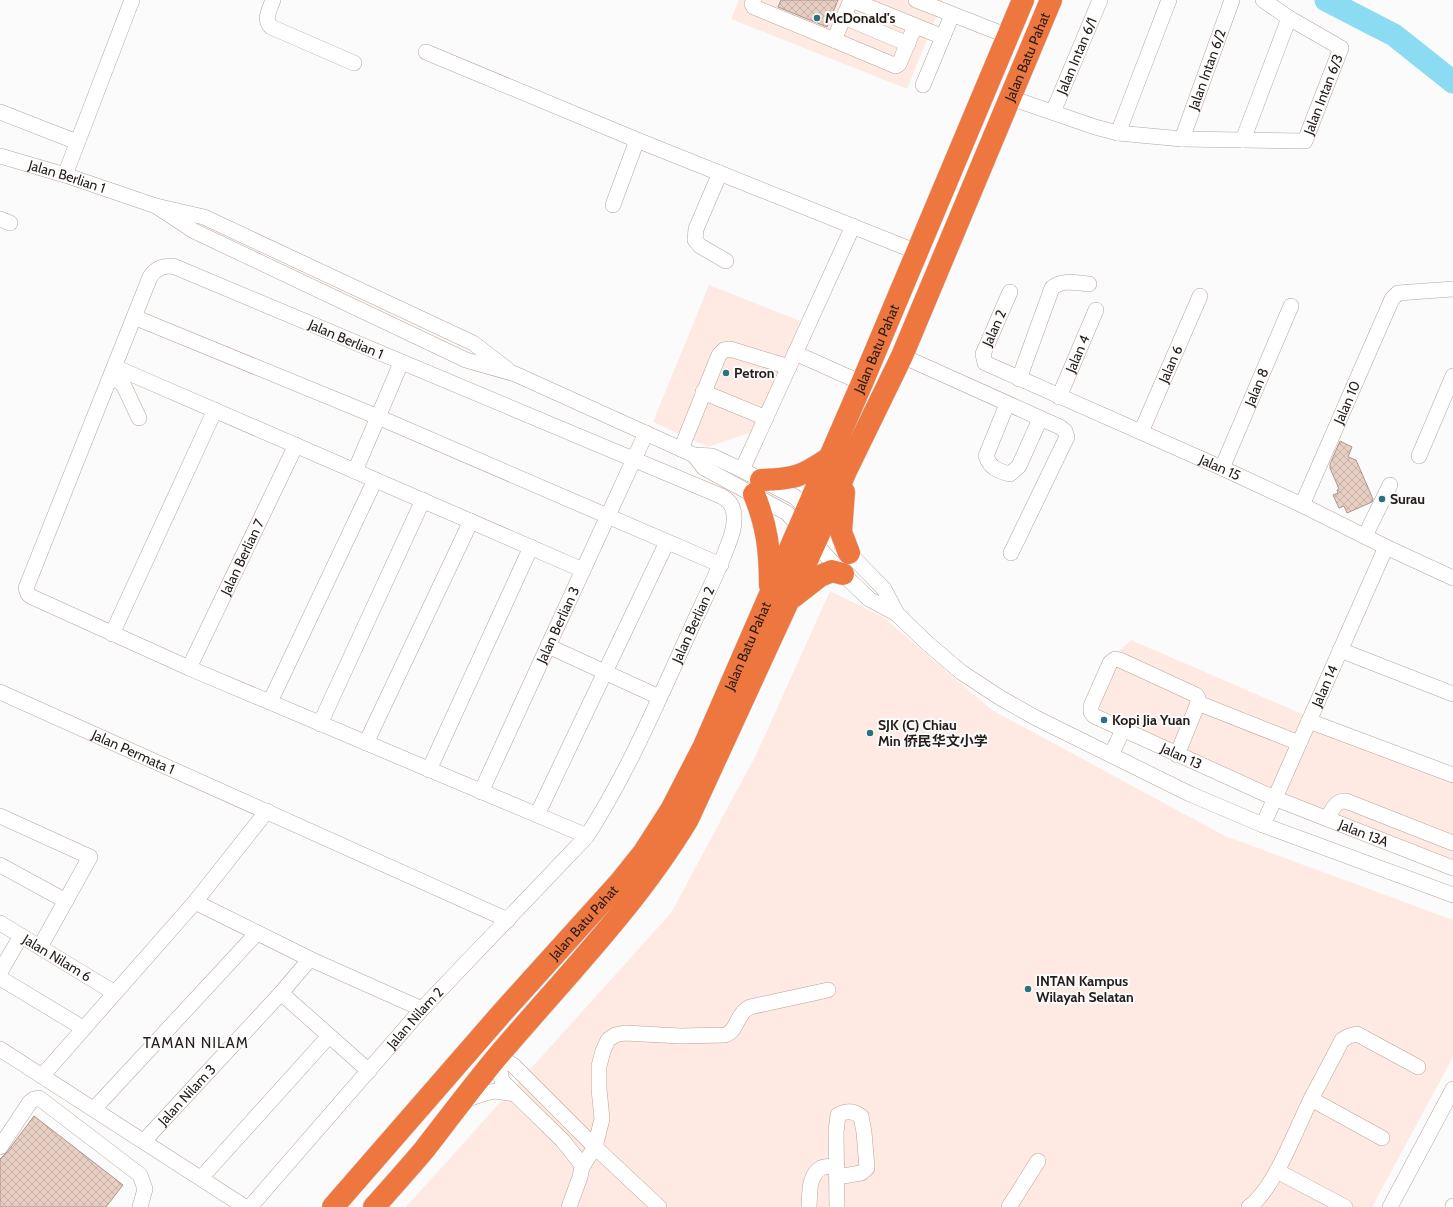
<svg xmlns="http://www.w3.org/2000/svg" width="1453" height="1207" viewBox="0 0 1453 1207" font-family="Cabin,'Noto Sans SC',sans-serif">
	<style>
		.built { fill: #feeae2 }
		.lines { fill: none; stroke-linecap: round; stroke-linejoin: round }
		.river { stroke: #8bdbf2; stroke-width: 23 }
		.building { fill: url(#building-cross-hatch); stroke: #ae968d }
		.minor-casing { stroke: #bba399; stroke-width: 16 }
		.highway-casing { stroke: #d8d6d6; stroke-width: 23 }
		.minor { stroke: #fff; stroke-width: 15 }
		.highway { stroke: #ee763f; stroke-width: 22 }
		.poi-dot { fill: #2d7081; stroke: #fbfbfb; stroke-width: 1.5 }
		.labels { text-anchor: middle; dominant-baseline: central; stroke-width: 4; stroke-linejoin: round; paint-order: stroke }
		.poi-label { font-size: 14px; font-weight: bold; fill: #261d1a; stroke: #fbfbfb; text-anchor: start }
		.street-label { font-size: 14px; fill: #261d1a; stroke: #fbfbfb }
		.neighbourhood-label { font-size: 15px; letter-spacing: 1px; fill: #261d1a; stroke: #fbfbfb }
	</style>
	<defs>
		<pattern id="building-cross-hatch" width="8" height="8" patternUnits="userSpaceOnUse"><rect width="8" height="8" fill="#e7cec3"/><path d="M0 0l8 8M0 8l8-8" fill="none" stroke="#c6b0a7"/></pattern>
	</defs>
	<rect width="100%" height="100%" fill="#fbfbfb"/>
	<path class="built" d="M 739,0 L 943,0 L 907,89 L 731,19 Z
		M 709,285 L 800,321 L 755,431 L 708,447 L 653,422 Z
		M 830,591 L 883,617 L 992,710 L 1225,836 L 1453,920 L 1453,1057 L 1372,1207 L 406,1207 L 671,913 L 756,755 Z
		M 1131,640 L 1316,720 L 1453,772 L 1453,873 L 1093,721 L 1109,660 Z"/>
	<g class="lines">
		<path class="river" d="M 1326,0 L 1394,35 L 1453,82"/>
	</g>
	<path class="building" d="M 781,0 L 838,0 L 827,27 L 778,7 Z
		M 1340,441 L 1352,447 L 1348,457 L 1356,460 L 1373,499 L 1372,502 L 1347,513 L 1344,506 L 1339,508 L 1333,495 L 1338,493 L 1337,490 L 1339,489 L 1330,468 L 1330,464 Z
		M 34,1116 L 123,1185 L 106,1207 L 0,1207 L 0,1159 L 7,1152 Z"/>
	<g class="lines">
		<defs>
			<g id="minor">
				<path d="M 273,0 C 270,9 263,19 271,27 L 354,63"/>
				<path d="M 754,0 L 752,4 L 754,7 L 834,40"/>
				<path d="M 851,0 L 834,40 L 896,66 L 899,64 L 915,26"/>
				<path d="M 852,0 L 943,37"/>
				<path d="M 916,0 L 1008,36"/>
				<path d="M 844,17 L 908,44"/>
				<path d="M 426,52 L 637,140 L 917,252"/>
				<path d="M 923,85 L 952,15"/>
				<path id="s1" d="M 1011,98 L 1095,127 L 1118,133 L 1182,139 L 1305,141 L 1341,48 L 1289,18 L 1263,0"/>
				<path d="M 0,112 L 77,142"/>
				<path id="s2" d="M 1053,112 L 1100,0"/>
				<path d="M 1118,133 L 1169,0"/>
				<path id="s3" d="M 1182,139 L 1232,0"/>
				<path d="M 1243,140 L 1289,18"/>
				<path id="s4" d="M 0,156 L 65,175 L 156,206 L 204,217 L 473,343 L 507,369"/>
				<path d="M 720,173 L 696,229 L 695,240 L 700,246 L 726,261"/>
				<path d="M 65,175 L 132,0"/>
				<path d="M 613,205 L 637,140"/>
				<path d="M 156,206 L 194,231 L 466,360 L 515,374 L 694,455 L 712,456 L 742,470 L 795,497 L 813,516"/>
				<path d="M 0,219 L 10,223"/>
				<path id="s5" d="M 1010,292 L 983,354 L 985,363 L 1222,468 L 1302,505 L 1386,547 L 1453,578"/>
				<path d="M 134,317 L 378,417 L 721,565"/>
				<path d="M 795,353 L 862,383"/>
				<path d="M 902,356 L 1060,427 L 1065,431 L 1067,437 L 1011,553"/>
				<path d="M 115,367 L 583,570"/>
				<path d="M 111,377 L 123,384 L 139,418"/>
				<path d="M 1019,379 L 1052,288 C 1062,279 1077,283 1089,284"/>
				<path d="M 703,392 L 766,418"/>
				<path id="s6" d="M 1059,397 L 1096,310"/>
				<path d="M 1007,404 L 986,456 C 990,468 998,471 1010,474 L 1019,466 L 1040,419"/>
				<path id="s7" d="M 1141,432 L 1200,296"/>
				<path d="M 681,449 L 719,355 L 724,350 L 730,349 L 789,367"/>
				<path d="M 694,455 L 704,468 L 787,513 L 843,574 L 869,599 L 897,614 L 926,642 L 961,672 L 999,697 L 1036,718 L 1190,794 L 1263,825 L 1453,895"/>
				<path d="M 1419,456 L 1453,376"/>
				<path id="s8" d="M 1222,468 L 1291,306"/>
				<path d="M 742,470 L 853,226"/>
				<path d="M 355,471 L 401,363"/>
				<path id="s9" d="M 1302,505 L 1392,299 L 1398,293 L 1453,289"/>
				<path d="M 1365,536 L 1390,485"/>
				<path d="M 842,546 L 884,589 L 897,614"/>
				<path d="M 112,634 L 215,410"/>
				<path d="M 548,646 L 659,697"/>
				<path d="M 1340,650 L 1453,694"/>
				<path id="s10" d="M 189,668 L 296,445"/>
				<path id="s11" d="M 0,692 L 508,920"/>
				<path d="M 270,702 L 375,480"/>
				<path d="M 1198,703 L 1299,743"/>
				<path d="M 1309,721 L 1453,775"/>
				<path d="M 320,724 L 423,500"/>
				<path d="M 366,743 L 471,521"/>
				<path d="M 1111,755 L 1123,730"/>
				<path id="s12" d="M 1177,755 L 1198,703 L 1198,698 L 1196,695 L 1120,660 L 1115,659 L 1110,663 L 1091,706 L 1091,712 L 1094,716 L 1274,798 L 1453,868"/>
				<path d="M 429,770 L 531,547"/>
				<path id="s13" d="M 481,792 L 646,433"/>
				<path d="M 537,815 L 667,542"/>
				<path d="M 0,816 L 88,856 L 90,857 L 40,947"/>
				<path d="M 1327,819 C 1332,811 1335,800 1346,801 L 1453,843"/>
				<path id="s14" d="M 1263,825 L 1386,547"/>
				<path d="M 0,865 L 66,901"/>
				<path d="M 195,902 L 310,959 L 422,1009"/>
				<path id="s15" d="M 0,923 L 115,993"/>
				<path d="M 0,972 L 21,936"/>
				<path d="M 0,978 L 83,1028"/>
				<path d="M 281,993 L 369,1071"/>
				<path d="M 0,1049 L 245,1207"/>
				<path d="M 497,1057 L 513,1065 L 595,1147 L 659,1207"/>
				<path d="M 497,1057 L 502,1081 L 563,1141 L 579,1161 L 582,1167 L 580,1177 L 569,1207"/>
				<path d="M 42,1076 L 195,902 L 267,811"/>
				<path d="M 1311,1099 L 1382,1138"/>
				<path d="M 462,1101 L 486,1093 L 495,1091 L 515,1094"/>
				<path d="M 94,1109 L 257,933"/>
				<path id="s16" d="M 144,1141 L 281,993 L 310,959"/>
				<path d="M 0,1147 L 30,1102 L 34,1099 L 39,1098 L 140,1175 L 145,1189 L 140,1207"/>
				<path d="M 582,1167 L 595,1147 L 602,1119 L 599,1089 L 599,1066 L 603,1051 L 608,1040 L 615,1035 L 625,1033 L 680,1036 L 725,1035 C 736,1031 735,1022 742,1014 C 743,1011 747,1009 750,1007 L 828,990"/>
				<path d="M 1277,1171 L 1345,1207"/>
				<path d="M 837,1177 L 861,1173 L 867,1168 L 864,1132 L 861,1116 C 853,1111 847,1110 838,1115 L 836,1132 L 837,1207"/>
				<path d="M 201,1178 L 329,1036"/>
				<path id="s17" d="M 250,1207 L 422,1009 L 587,836 C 630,769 661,694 694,622 C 705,598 717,574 726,550 C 730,540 734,531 734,521 C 735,509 731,501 721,496 L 173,266 C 162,266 156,268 150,277 L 26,588 L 28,594 L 32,597 L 189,668 L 587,836"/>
				<path d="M 809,1207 C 810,1194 808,1176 821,1168 C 825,1166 832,1166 837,1166"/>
				<path d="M 1009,1207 L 1038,1161"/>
				<path d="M 1249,1207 C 1275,1188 1296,1129 1311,1099 C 1321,1080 1332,1060 1342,1040 L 1349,1036 L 1357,1034 L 1418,1067"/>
				<path d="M 1390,1207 L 1453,1089"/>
				<path d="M 1453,1207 L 1453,1206"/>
			</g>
			<g id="highway">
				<path d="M 761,480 C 794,479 801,477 829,458"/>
				<path d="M 844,492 L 841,532 L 849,553"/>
				<path d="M 754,494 C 767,526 770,550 770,585"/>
				<path d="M 793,597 L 820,576 L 832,571 L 843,574"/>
				<path id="s18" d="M 333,1207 L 501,1014 L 620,882 L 644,852 L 671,810 L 704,746 L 862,383 L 1023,0"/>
				<path id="s19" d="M 374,1207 C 391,1188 408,1169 424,1150 C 448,1119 472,1087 497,1057 C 563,979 635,907 688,819 L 815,543 L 846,471 L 902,356 L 1051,0"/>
			</g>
		</defs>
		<use href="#minor" class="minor-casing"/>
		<use href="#highway" class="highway-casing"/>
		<use href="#minor" class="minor"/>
		<use href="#highway" class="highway"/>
	</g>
	<g class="poi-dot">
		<circle cx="817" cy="18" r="4"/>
		<circle cx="726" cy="373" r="4"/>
		<circle cx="1382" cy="499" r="4"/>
		<circle cx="1104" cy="720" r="4"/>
		<circle cx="870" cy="733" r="4"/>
		<circle cx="1028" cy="989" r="4"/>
	</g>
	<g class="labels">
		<g class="poi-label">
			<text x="825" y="18">McDonald's</text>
			<text x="734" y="373">Petron</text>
			<text x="1390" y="499">Surau</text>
			<text x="1112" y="720">Kopi Jia Yuan</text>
			<text x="878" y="725">SJK (C) Chiau<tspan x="878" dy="16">Min 侨民华文小学</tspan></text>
			<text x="1036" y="981">INTAN Kampus<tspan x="1036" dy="16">Wilayah Selatan</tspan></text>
		</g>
		<g class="street-label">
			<text stroke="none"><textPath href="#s2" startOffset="61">Jalan Intan 6/1</textPath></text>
			<text stroke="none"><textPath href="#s19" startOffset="1334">Jalan Batu Pahat</textPath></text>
			<text stroke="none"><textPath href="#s3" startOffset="74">Jalan Intan 6/2</textPath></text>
			<text stroke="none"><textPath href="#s1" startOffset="350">Jalan Intan 6/3</textPath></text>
			<text stroke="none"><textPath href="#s4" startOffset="70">Jalan Berlian 1</textPath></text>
			<text transform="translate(994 328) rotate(-66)">Jalan 2</text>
			<text transform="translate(346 339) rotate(23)">Jalan Berlian 1</text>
			<text stroke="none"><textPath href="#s18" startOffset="1027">Jalan Batu Pahat</textPath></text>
			<text stroke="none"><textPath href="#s6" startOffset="47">Jalan 4</textPath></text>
			<text stroke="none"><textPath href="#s7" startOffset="74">Jalan 6</textPath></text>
			<text stroke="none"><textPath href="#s8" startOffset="88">Jalan 8</textPath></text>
			<text stroke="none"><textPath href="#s9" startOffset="112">Jalan 10</textPath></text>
			<text stroke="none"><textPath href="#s5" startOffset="334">Jalan 15</textPath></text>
			<text stroke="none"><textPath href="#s10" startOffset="123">Jalan Berlian 7</textPath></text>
			<text stroke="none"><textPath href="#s17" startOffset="738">Jalan Berlian 2</textPath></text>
			<text stroke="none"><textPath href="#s13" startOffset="184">Jalan Berlian 3</textPath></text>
			<text stroke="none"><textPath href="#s18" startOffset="703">Jalan Batu Pahat</textPath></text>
			<text stroke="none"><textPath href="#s14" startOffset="152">Jalan 14</textPath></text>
			<text stroke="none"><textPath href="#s11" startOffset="146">Jalan Permata 1</textPath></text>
			<text stroke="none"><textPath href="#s12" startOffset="314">Jalan 13</textPath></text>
			<text stroke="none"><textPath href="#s12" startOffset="512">Jalan 13A</textPath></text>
			<text stroke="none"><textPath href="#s18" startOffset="379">Jalan Batu Pahat</textPath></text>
			<text stroke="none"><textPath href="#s15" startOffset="67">Jalan Nilam 6</textPath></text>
			<text stroke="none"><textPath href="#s17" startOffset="251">Jalan Nilam 2</textPath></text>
			<text stroke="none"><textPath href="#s16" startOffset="63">Jalan Nilam 3</textPath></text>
		</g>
		<g class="neighbourhood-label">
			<text x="196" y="1043">TAMAN NILAM</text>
		</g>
	</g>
</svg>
